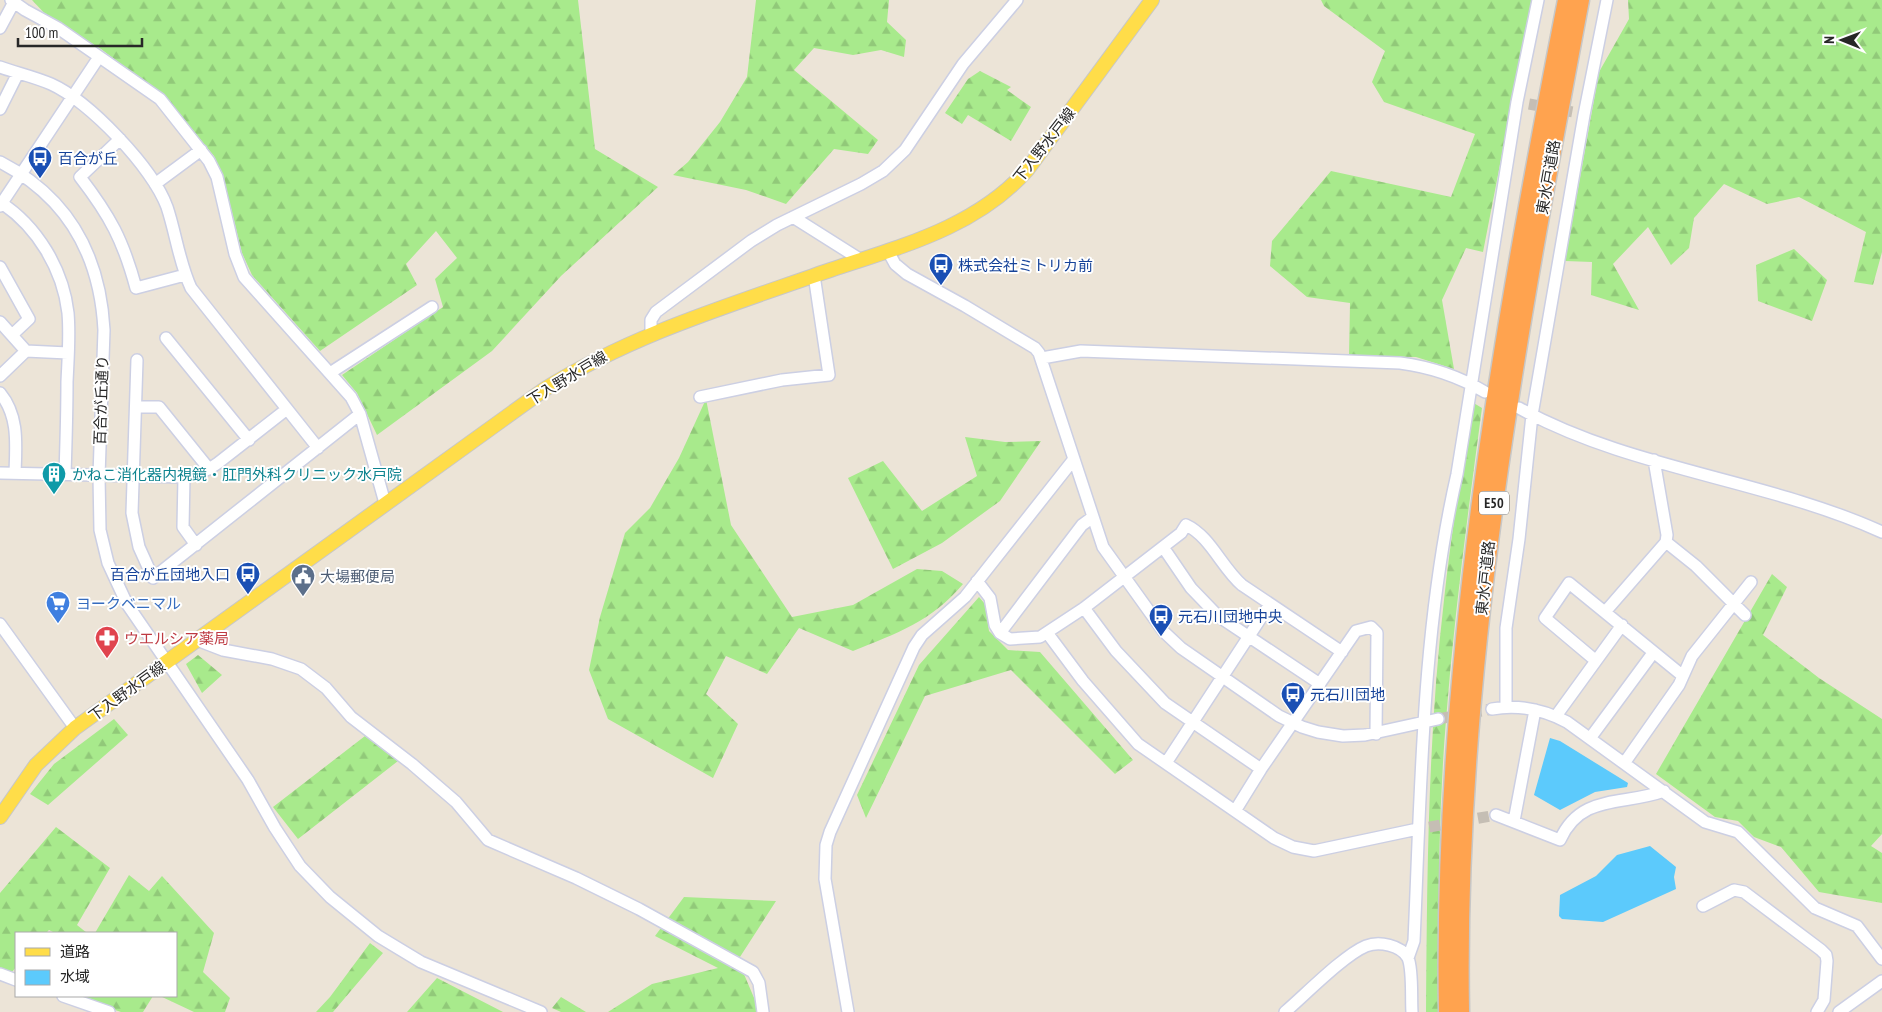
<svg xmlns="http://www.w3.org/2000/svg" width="1882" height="1012" viewBox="0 0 1882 1012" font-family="'PT Sans Narrow','Noto Sans JP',sans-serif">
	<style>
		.forest { fill: url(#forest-firs) }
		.water { fill: #5ccafc }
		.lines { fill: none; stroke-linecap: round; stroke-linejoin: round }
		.minor-tunnel { stroke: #c5beb4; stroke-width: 11; stroke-dasharray: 11 5.5; stroke-linecap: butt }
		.minor-casing { stroke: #cccfe3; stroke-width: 14 }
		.major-casing { stroke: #c7c7c7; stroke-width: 16 }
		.highway-casing { stroke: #c7c7c7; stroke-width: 19 }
		.minor { stroke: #fff; stroke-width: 11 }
		.major { stroke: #ffdd49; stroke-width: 14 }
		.highway { stroke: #ffa34f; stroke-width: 16 }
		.labels { text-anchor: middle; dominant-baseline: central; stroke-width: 4; stroke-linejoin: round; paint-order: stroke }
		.shield { fill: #fff; stroke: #686868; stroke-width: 1 }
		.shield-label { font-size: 14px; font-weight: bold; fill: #272727 }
		.street-label { font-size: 15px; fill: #272727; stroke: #fff }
		.transit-label { font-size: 15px; fill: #164399; stroke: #fff; text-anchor: start }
		.culture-label { font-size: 15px; fill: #0d838f; stroke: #fff; text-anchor: start }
		.service-label { font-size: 15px; fill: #4e5e75; stroke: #fff; text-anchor: start }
		.shop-label { font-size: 15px; fill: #366cbe; stroke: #fff; text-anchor: start }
		.health-label { font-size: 15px; fill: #be3a42; stroke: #fff; text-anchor: start }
	</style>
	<defs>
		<pattern id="forest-firs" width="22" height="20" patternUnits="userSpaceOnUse" patternTransform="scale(1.25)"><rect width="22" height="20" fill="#a8ea8c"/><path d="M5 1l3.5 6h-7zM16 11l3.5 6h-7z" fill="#91c979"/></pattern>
	</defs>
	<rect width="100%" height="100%" fill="#ece4d7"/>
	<path class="forest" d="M 32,0 L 578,0 L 595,149 L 658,187 L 561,276 L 492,351 L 377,435 L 357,393 L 342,375 L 443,307 L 435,279 L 457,258 L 436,231 L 406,264 L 417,285 L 320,351 L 252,275 L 242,253 L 223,176 L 214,156 L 168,100 L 101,49 L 47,16 Z
		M 756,0 L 889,0 L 887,22 L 906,40 L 904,57 L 881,50 L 853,55 L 814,48 L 794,70 L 878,140 L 868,154 L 834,149 L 786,204 L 746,190 L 673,175 L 688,162 L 720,122 L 747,77 Z
		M 1321,0 L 1532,0 L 1483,252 L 1466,248 L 1442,300 L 1454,369 L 1416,357 L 1349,356 L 1350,303 L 1307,297 L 1270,266 L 1272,241 L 1331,171 L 1451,197 L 1475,134 L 1384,102 L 1372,82 L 1385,51 L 1324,6 Z
		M 1628,0 L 1882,0 L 1882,252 L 1873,285 L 1854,282 L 1866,232 L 1799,197 L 1767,204 L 1724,184 L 1694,218 L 1689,248 L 1671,265 L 1648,227 L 1613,264 L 1639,310 L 1591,295 L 1592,262 L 1565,261 L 1599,72 L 1629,19 Z
		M 980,71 L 1011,87 L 1007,90 L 1031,107 L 1011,141 L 968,115 L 962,124 L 945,113 L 968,79 Z
		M 1794,249 L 1827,280 L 1812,321 L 1758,301 L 1756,265 Z
		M 706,399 L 731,525 L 792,617 L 853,605 L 917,569 L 942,571 L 963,584 C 931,622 897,633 853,651 L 799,628 L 767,674 L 726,656 L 706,694 L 738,724 L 713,778 L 608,719 L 589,670 L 600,617 L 625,533 L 650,508 L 679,458 Z
		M 1472,402 L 1482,408 C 1468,512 1454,616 1446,720 C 1438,817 1438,915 1439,1012 L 1426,1012 C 1427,875 1428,736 1444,600 C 1451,534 1462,468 1472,402 Z
		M 965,437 L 1005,442 L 1041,441 L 1000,501 L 942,543 L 893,569 L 848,478 L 883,461 L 922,511 L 977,476 Z
		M 1772,574 L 1787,587 L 1763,635 L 1819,678 L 1882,719 L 1882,834 L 1871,846 L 1882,853 L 1882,903 L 1819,892 L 1781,847 L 1754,837 L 1738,821 L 1715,817 L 1656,774 Z
		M 979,597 L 985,604 L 989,631 L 1008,650 L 1040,652 L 1133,760 L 1115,774 L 1011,670 L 925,696 L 866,818 L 857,795 L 919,665 Z
		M 198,655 L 222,675 L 202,693 L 186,664 Z
		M 114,719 L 128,735 L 48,805 L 30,794 L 54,764 Z
		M 365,736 L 398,761 L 298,839 L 273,807 Z
		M 56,827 L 110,868 L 77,925 L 87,933 L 55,933 L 49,930 L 46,933 L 16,933 L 16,967 L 12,972 L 0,967 L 0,893 Z
		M 129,875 L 149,891 L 162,876 L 214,933 L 203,972 L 230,998 L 225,1012 L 194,1012 L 160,996 L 176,996 L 176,933 L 95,933 Z
		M 684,897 L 776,901 L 738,960 L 760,1012 L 608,1012 L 652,984 L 718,968 L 655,936 Z
		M 370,943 L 383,953 L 333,1012 L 316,1012 L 330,997 Z
		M 437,978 L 503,1012 L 407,1012 Z
		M 74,996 L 153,996 L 143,1012 L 121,1012 Z
		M 561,997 L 586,1012 L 561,1012 L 552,1008 Z"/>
	<path class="water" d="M 1550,738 L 1560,741 L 1628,783 L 1627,787 L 1595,792 L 1560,810 L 1534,795 Z
		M 1650,846 L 1676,867 L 1674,877 L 1676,889 L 1603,922 L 1562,919 L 1559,916 L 1560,895 L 1596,876 L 1617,855 Z"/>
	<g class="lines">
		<path class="minor-tunnel" d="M 1529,104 L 1573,112
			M 1438,719 L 1492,709
			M 1413,830 L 1496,815"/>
		<defs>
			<path id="minor" d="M 11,0 L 25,10 L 58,28 L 160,99 L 209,161 L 217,177 L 235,254 L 244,277 L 351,397 L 360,414 L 385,503
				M 0,28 L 14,2
				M 0,67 C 17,73 35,77 51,84 C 89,101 153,168 167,207 C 176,234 179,262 191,288 L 318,448
				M 0,109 L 18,73
				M 120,139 L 80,177 C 110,216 123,240 136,288 L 185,275
				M 0,162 C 68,197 100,255 104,330 L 99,476 L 100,530 L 108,563 L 127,604 L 248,780 L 275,828 L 300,866 L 330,897 L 378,936 L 421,962 L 541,1012
				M 155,184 L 201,150
				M 0,202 C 37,226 63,269 68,313 C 70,336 68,359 67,382 C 67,413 66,444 65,474
				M 0,206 L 99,57
				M 793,217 L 861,260
				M 888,251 L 895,264 L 907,274 L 965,306 L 1035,348 L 1039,353 L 1103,547 L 1164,632 L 1181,648 L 1279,716 L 1302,727 L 1318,732 L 1343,736 L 1365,735 L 1438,719
				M 0,267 L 29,319 L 12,335
				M 0,322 L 26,351
				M 651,334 L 651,320 L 656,312 L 751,241 L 777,225 L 861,184 L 883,171 L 905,150 L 963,64 L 1017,0
				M 166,338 L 249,440
				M 1042,358 L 1081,351 L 1400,363 C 1431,367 1458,376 1485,392
				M 137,360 L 132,513 L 139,547 L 153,578 L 360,414
				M 330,373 L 432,307
				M 0,376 L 26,351 L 68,353
				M 0,393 C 19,416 16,444 15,473
				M 700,397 L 782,380 L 829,375 L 814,275
				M 136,407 L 159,407 L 209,469
				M 1519,408 C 1632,470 1765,479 1882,532
				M 0,473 L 184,477 L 209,469 L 218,463 L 287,409
				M 184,477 L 183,527 L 196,545
				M 1666,542 L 1696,566 L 1745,615
				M 1163,547 L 1191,588 L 1218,616 L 1320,684
				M 977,581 L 990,598 L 995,625 L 1000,633 L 1010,639 L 1040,637 L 1084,608 L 1181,533 L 1186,525 C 1210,536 1222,568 1242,585 L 1342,652
				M 1084,608 L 1116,651 L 1165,703 L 1261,769
				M 1605,612 L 1666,542 L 1667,535 L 1654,460
				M 0,624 L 75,728
				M 1000,633 L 1082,525 L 1093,517
				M 1048,634 L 1083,681 L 1138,744 L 1274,838 L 1293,847 L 1314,851 L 1413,830
				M 197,640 L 223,650 L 272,659 L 301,669 L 326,688 L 351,717 L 412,764 L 456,802 L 488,840 L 576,878 L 639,909 L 753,972 L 759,983 L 763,1012
				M 1595,660 L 1545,618 L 1569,583 L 1683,676
				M 1506,707 L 1506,628 L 1519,539 L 1532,415 L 1584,115 L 1607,0
				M 1492,709 C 1518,704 1544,710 1567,722 L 1705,822 L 1738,832 L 1815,908 L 1857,926 L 1882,959
				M 1556,716 L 1622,625
				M 1591,737 L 1653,653
				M 1625,762 L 1679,685 L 1692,656 L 1751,582
				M 1166,763 L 1270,604
				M 1235,811 L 1261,769 L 1356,631 L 1371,627 L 1377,633 L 1376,734
				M 1496,815 L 1560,840 C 1581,793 1623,806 1664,791
				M 1514,821 L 1535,710
				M 1703,906 L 1734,890 L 1744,892 L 1821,950 L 1826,955 L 1827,961 L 1824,1000 L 1817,1012
				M 1408,958 L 1414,941 C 1421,786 1422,627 1457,474 L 1517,102 L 1538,0
				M 0,974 L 16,980
				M 63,996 L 109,1012
				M 848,1012 L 825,879 L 826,845 L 830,832 L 914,647 L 922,635 L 965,597 L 1074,459
				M 1285,1012 C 1305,995 1344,955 1366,946 C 1379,941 1401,945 1408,958 C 1413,970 1411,998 1412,1012
				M 1839,1012 L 1882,981"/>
			<path id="major" d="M 0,817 L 36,765 L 75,728 L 545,389 C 628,337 721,308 813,276 C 889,249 972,232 1027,170 L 1152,0"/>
			<path id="highway" d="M 1447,1012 C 1441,671 1501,333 1566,0
				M 1461,1012 C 1455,671 1518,334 1581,0"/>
		</defs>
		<use href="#minor" class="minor-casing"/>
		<use href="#major" class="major-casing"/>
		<use href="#highway" class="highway-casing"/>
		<use href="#minor" class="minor"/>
		<use href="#major" class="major"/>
		<use href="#highway" class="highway"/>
	</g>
	<defs>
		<symbol id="bus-pin" viewBox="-11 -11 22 30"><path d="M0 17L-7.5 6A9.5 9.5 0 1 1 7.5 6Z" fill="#1a4fb4" stroke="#fff"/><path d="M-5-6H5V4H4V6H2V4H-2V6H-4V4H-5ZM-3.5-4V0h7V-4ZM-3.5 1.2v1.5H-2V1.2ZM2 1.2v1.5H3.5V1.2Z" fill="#fff"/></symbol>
		<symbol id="building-pin" viewBox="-11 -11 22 30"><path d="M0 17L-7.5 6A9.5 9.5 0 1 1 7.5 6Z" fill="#0f9aa8" stroke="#fff"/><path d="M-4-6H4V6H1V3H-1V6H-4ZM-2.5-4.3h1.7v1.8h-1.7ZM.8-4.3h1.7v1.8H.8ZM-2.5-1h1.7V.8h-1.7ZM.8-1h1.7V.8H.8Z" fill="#fff"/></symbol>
		<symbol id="civic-pin" viewBox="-11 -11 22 30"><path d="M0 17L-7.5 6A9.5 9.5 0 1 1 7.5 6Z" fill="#5c6f8a" stroke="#fff"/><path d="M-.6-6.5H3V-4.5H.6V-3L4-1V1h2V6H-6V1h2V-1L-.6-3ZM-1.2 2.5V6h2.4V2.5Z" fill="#fff"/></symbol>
		<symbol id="supermarket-pin" viewBox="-11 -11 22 30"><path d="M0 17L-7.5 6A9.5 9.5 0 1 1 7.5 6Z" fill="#3f7fe0" stroke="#fff"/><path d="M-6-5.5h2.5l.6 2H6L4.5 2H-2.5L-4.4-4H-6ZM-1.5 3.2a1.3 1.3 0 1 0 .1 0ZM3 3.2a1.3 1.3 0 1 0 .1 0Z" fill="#fff"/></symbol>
		<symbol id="pharmacy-pin" viewBox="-11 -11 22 30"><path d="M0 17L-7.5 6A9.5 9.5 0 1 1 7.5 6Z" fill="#e0444e" stroke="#fff"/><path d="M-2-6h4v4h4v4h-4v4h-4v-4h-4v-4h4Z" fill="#fff"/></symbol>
	</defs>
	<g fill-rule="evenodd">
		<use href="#bus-pin" x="26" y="144" width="28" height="38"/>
		<use href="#bus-pin" x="927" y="251" width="28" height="38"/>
		<use href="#building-pin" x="40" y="460" width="28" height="38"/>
		<use href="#bus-pin" x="234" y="560" width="28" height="38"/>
		<use href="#civic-pin" x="289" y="562" width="28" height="38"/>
		<use href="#supermarket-pin" x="44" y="589" width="28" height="38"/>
		<use href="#bus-pin" x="1147" y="602" width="28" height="38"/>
		<use href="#pharmacy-pin" x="93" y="624" width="28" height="38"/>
		<use href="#bus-pin" x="1279" y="680" width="28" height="38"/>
	</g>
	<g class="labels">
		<rect class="shield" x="1479" y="491.5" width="30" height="23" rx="4"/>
		<g class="shield-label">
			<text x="1494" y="503">E50</text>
		</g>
		<g class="street-label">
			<text transform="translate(1044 145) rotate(-52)">下入野水戸線</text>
			<text transform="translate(1548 177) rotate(-80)">東水戸道路</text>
			<text transform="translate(567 378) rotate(-31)">下入野水戸線</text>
			<text transform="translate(101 400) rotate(-88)">百合が丘通り</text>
			<text transform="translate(1485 578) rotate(-84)">東水戸道路</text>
			<text transform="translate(127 691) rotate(-36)">下入野水戸線</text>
		</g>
		<g class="transit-label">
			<text x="58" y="158">百合が丘</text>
			<text x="958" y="265">株式会社ミトリカ前</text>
			<text x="230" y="574" text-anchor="end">百合が丘団地入口</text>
			<text x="1178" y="616">元石川団地中央</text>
			<text x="1310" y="694">元石川団地</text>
		</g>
		<g class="culture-label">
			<text x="72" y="474">かねこ消化器内視鏡・肛門外科クリニック水戸院</text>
		</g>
		<g class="service-label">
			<text x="320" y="576">大場郵便局</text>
		</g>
		<g class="shop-label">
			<text x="76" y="603">ヨークベニマル</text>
		</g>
		<g class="health-label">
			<text x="124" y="638">ウエルシア薬局</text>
		</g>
	</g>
	<rect x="15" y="932" width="162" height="65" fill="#ffffff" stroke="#a9a9a9"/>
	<rect x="25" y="948" width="25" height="8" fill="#ffdd49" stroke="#a9a9a9"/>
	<text x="60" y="957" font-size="15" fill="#272727">道路</text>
	<rect x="25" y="970" width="25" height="15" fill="#5ccafc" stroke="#a9a9a9"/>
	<text x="60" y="982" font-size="15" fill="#272727">水域</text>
	<g transform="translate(1842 40) rotate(271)" stroke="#ffffff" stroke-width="4" paint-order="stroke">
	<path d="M0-4L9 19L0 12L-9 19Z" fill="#272727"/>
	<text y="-8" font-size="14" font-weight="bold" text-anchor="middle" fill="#272727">N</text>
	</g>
	<path d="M18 38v8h124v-8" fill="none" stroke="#272727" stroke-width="2.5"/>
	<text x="25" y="38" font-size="15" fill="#272727" stroke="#ffffff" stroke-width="4" paint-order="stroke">100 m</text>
</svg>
